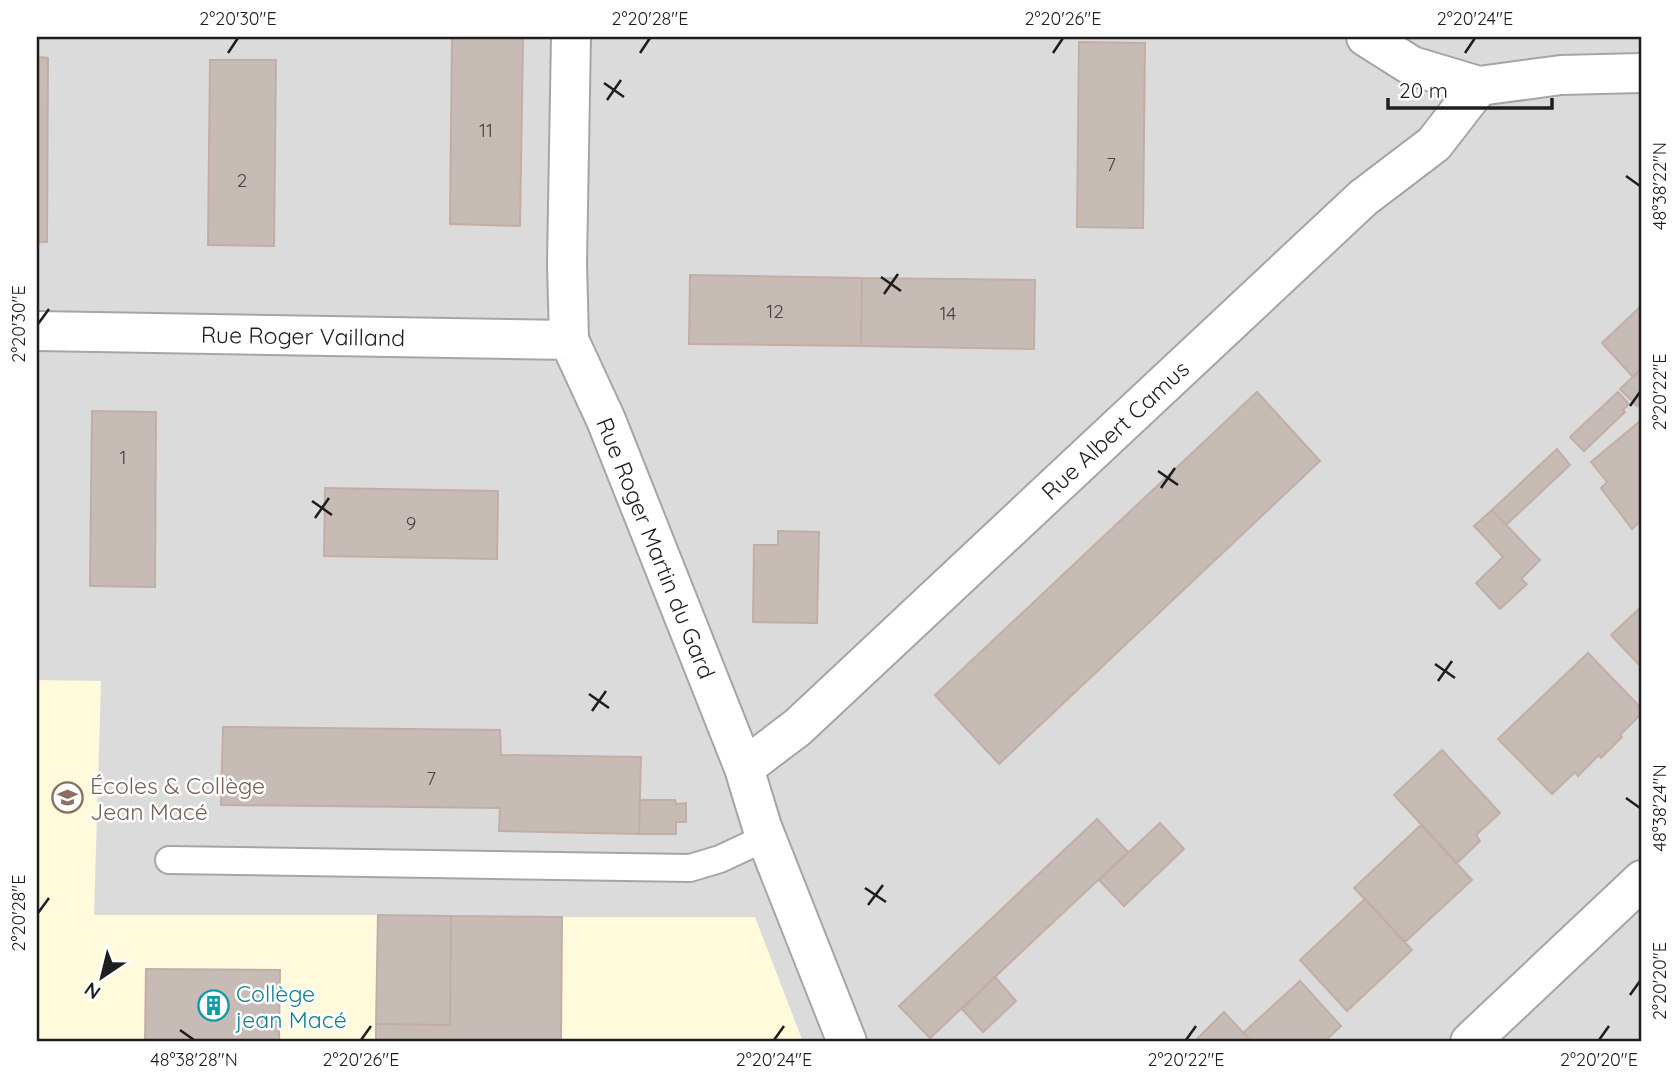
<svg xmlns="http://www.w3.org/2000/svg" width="1679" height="1079" viewBox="0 0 1679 1079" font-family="Quicksand,sans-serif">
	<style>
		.residential { fill: #dcdbdb }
		.education { fill: #fffadc }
		.building { fill: #c7bbb6; stroke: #c1aea5; stroke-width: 2 }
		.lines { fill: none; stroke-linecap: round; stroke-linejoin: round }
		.service-casing { stroke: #a5a5a5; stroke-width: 30 }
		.minor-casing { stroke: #a5a5a5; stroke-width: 42 }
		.service { stroke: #fff; stroke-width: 26 }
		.minor { stroke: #fff; stroke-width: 38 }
		.ticks { fill: none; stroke: #1e1e1e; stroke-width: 2.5 }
		.labels { text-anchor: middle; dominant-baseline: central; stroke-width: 5; stroke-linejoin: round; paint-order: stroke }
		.number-label { font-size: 19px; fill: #484544 }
		.street-label { font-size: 23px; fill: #1e1e1e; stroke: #fff }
		.education-label { font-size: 23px; fill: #785e54; stroke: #fff; text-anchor: start }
		.culture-label { font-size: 23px; fill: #0d838f; stroke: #fff; text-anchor: start }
		.neatline { fill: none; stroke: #1e1e1e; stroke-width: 2.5 }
		.ticks-label { font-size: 18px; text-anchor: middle; fill: #1e1e1e }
	</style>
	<rect width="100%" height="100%" fill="#efeae3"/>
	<path class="residential" d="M 37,37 L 1642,37 L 1642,1042 L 37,1042 Z"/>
	<path class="education" d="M 37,680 L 101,681 L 94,915 L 378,915 L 562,917 L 755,917 L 803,1042 L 37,1042 Z"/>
	<path class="building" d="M 452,37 L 523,37 L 520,226 L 450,224 Z
		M 1079,42 L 1145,43 L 1143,228 L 1077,227 Z
		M 37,57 L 48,58 L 47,242 L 37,242 Z
		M 210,60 L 276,60 L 274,246 L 208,245 Z
		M 690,275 L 862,278 L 861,346 L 689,344 Z
		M 862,278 L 1035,280 L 1034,349 L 861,346 Z
		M 1642,305 L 1642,368 L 1633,377 L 1602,343 Z
		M 1642,368 L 1642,401 L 1637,406 L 1620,389 Z
		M 1257,392 L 1320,461 L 999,764 L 935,695 Z
		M 1618,392 L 1629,404 L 1623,410 L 1625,412 L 1584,451 L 1570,437 Z
		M 92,411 L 156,412 L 155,587 L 90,586 Z
		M 1640,421 L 1642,423 L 1642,520 L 1632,529 L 1601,488 L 1607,482 L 1591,462 Z
		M 1557,449 L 1570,465 L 1506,525 L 1492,510 Z
		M 325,488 L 498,491 L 497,559 L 324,556 Z
		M 1492,510 L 1540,560 L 1521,579 L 1527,584 L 1500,609 L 1476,583 L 1503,557 L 1474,526 Z
		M 778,531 L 819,532 L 817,623 L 753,622 L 754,545 L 778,545 Z
		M 1642,606 L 1642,668 L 1611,635 Z
		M 1588,653 L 1642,709 L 1642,713 L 1620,735 L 1622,737 L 1601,758 L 1599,755 L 1578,776 L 1575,772 L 1552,794 L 1498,739 Z
		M 223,727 L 500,730 L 501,755 L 641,757 L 639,834 L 499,831 L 500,808 L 221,805 Z
		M 1442,750 L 1500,813 L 1476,835 L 1480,841 L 1457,863 L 1394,795 Z
		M 639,800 L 675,800 L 676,804 L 686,803 L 686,822 L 676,822 L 676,834 L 639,834 Z
		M 1097,819 L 1128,852 L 930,1038 L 899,1006 Z
		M 1160,823 L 1184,849 L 1124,906 L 1099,880 Z
		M 1421,825 L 1472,880 L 1405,942 L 1354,888 Z
		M 1365,899 L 1412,950 L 1347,1011 L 1300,960 Z
		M 378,915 L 451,916 L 450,1025 L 376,1024 Z
		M 451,916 L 562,917 L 561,1042 L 376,1042 L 376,1024 L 450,1025 Z
		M 146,969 L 280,970 L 279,1042 L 145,1042 Z
		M 995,977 L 1016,1001 L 983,1032 L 962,1009 Z
		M 1300,981 L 1341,1026 L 1324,1042 L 1252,1042 L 1243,1033 Z
		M 1224,1012 L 1252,1042 L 1194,1042 Z"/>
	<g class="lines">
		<defs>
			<path id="service" d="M 169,860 L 690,868 L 720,859 L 767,837"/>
			<path id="minor" d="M 571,37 L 567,264 L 569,340 L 606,420 L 744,768 L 762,827 L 847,1042
				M 1366,37 L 1412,66 L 1479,86 L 1561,75 L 1642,73
				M 37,331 L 569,340
				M 744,768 L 798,727 L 1363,198 L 1434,144 L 1479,86
				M 1470,1042 L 1642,880"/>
		</defs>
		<use href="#service" class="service-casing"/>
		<use href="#minor" class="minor-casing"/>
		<use href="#service" class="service"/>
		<use href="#minor" class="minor"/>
	</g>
	<path class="ticks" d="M 228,53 L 238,38M 640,53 L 650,38M 1053,53 L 1063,38M 1465,53 L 1475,38M 604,83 L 624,97M 607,100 L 621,80M 1626,176 L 1640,186M 881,277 L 901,291M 884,294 L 898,274M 38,324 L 49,309M 1630,406 L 1640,392M 1158,471 L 1178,485M 1161,488 L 1175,468M 312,501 L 332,515M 315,518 L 329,498M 1435,664 L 1455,678M 1438,681 L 1452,661M 589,694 L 609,708M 592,711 L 606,691M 1626,798 L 1640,808M 865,888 L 886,902M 868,905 L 883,885M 38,913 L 49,898M 1630,995 L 1640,981M 180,1030 L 194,1040M 361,1040 L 371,1026M 774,1040 L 784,1026M 1186,1040 L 1196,1026M 1599,1040 L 1609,1026"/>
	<defs>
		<symbol id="school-ring" viewBox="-11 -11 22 22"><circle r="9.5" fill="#fff" stroke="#8d6e63" stroke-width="1.5"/><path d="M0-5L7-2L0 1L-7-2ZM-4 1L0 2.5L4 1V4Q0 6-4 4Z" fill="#8d6e63"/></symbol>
		<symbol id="building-ring" viewBox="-11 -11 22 22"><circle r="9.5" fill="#fff" stroke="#0f9aa8" stroke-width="1.5"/><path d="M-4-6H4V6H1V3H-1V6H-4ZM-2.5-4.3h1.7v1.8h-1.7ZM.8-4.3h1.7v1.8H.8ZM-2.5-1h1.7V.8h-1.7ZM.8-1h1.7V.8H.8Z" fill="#0f9aa8"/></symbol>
	</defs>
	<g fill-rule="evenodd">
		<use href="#school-ring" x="50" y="780" width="35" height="35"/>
		<use href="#building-ring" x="196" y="988" width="35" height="35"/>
	</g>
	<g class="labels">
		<g class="number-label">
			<text x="486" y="130">11</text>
			<text x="1111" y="164">7</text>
			<text x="242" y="180">2</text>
			<text x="775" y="311">12</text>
			<text x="948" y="313">14</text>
			<text x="123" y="457">1</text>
			<text x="411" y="523">9</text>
			<text x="431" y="778">7</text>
		</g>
		<g class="street-label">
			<text transform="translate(303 336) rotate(1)">Rue Roger Vailland</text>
			<text transform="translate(1115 430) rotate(-43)">Rue Albert Camus</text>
			<text transform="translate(656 548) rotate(68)">Rue Roger Martin du Gard</text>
		</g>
		<g class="education-label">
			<text x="90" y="785">Écoles &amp; Collège<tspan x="90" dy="26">Jean Macé</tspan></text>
		</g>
		<g class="culture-label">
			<text x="236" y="993">Collège<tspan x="236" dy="26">jean Macé</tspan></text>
		</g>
	</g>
	<rect width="1679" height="1079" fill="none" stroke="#ffffff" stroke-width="77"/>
	<g transform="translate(102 977) rotate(215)" stroke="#ffffff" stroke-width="5" paint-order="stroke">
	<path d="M0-5L12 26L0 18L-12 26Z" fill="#1e1e1e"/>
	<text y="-10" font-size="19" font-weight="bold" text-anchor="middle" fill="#1e1e1e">N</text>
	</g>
	<path d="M1388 98v10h164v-10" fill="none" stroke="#1e1e1e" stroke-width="3.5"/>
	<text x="1399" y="98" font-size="21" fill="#1e1e1e" stroke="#ffffff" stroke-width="5" paint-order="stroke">20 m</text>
	<rect x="38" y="38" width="1602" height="1002" class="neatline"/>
	<g class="ticks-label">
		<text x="238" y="25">2°20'30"E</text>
		<text x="650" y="25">2°20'28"E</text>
		<text x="1063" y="25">2°20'26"E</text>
		<text x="1475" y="25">2°20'24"E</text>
		<text transform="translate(1660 186) rotate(-90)" y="6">48°38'22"N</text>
		<text transform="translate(19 324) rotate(-90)" y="6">2°20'30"E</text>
		<text transform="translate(1660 392) rotate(-90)" y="6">2°20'22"E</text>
		<text transform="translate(1660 808) rotate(-90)" y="6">48°38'24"N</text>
		<text transform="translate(19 913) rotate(-90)" y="6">2°20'28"E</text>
		<text transform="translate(1660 981) rotate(-90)" y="6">2°20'20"E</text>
		<text x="194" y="1066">48°38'28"N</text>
		<text x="361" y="1066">2°20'26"E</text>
		<text x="774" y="1066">2°20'24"E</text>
		<text x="1186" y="1066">2°20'22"E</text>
		<text x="1599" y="1066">2°20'20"E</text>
	</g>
</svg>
